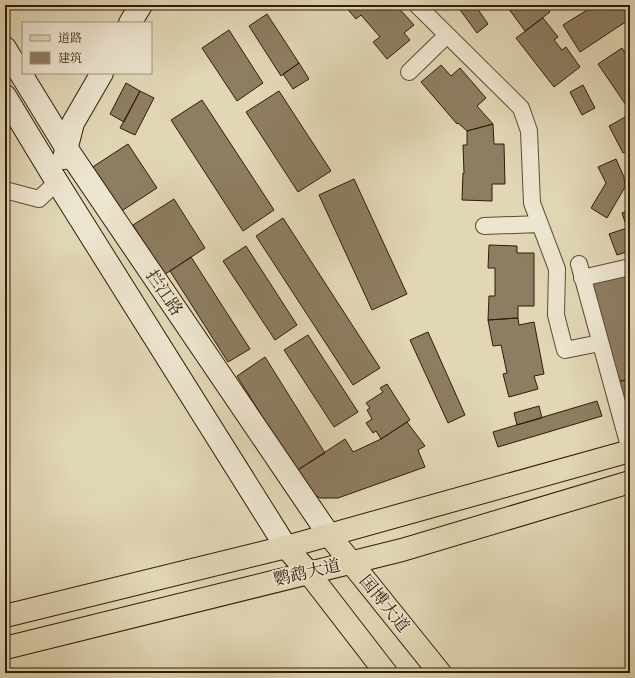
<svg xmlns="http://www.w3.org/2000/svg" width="635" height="678" viewBox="0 0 635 678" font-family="'IM FELL DW Pica','Noto Serif SC',serif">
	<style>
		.building { fill: #8d7d62; stroke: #311c08 }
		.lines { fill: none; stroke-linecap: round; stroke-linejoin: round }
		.street-casing { stroke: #5d4b33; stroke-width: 18 }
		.secondary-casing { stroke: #311c08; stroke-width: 24 }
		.primary-casing { stroke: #311c08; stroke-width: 24 }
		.highway-casing { stroke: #311c08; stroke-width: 24 }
		.street { stroke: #ece5cf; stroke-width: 16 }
		.secondary { stroke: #ece5cf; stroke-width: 22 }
		.primary { stroke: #e1d7b5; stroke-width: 22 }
		.highway { stroke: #e1d7b5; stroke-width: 22 }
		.labels { text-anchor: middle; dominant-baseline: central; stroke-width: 3.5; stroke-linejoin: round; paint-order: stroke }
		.street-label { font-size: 17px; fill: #311c08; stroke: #ece5cf }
	</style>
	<rect width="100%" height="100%" fill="#e1d7b5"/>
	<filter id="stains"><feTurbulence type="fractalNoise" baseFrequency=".005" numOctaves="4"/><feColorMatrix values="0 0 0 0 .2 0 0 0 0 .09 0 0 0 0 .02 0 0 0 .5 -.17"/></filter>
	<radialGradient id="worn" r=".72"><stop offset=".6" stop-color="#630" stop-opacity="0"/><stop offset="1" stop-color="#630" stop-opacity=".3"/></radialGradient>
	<path class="building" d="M 344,5 L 396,5 L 414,25 L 404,33 L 410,40 L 387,59 L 373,42 L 380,37 L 361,15 L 356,19 Z
		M 461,5 L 475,5 L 488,24 L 477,33 L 458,7 Z
		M 506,5 L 545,5 L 550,12 L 525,31 Z
		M 595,5 L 630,5 L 630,19 L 580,52 L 563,25 Z
		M 267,14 L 299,63 L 281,76 L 249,26 Z
		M 543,18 L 558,37 L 554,40 L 562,50 L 566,47 L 580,67 L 554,87 L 516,38 Z
		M 229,30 L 263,83 L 237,101 L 202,48 Z
		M 622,48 L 630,61 L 630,111 L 598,64 Z
		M 299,63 L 309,79 L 293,89 L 283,74 Z
		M 441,65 L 451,76 L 460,68 L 486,98 L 477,106 L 493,124 L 467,131 L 458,123 L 457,124 L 421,82 Z
		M 126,83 L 140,91 L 124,122 L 110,114 Z
		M 583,85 L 595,108 L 582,115 L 570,92 Z
		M 140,91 L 154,98 L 135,135 L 120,128 Z
		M 279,91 L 331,171 L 298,192 L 246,112 Z
		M 202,100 L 274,210 L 243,231 L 171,120 Z
		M 627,116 L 630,121 L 630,149 L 623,153 L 609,126 Z
		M 493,124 L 494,144 L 504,144 L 505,184 L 492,184 L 492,201 L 462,200 L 463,173 L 464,173 L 463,145 L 467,145 L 467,131 Z
		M 128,144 L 157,188 L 120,212 L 91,168 Z
		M 616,159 L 624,177 L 625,187 L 607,218 L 591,208 L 606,183 L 598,167 Z
		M 354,179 L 407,294 L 372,310 L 319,195 Z
		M 174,199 L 205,248 L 164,275 L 133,225 Z
		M 630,210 L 630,251 L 617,255 L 609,234 L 627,228 L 622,213 Z
		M 283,218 L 380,368 L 353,385 L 256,236 Z
		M 489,245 L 517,246 L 517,253 L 534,253 L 534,306 L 518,306 L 518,318 L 488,320 L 489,296 L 495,296 L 495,268 L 488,268 Z
		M 246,246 L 297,325 L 275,340 L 223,261 Z
		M 191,257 L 250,349 L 228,362 L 170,271 Z
		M 630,274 L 630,379 L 617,382 L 592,284 Z
		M 518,318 L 519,325 L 534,322 L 544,374 L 534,376 L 538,389 L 509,397 L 503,374 L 507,373 L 501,345 L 493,346 L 488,320 Z
		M 428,332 L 465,415 L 448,423 L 410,340 Z
		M 308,335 L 358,412 L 334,427 L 284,350 Z
		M 265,357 L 325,453 L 296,471 L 237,376 Z
		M 630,379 L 630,397 L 622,399 L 617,382 Z
		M 387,384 L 410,420 L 381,439 L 376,431 L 373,433 L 366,423 L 372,419 L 367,410 L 370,408 L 366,403 L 383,392 L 380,388 Z
		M 597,401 L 602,416 L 498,447 L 493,432 Z
		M 539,406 L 542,418 L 517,425 L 514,413 Z
		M 407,422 L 425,446 L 418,450 L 425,467 L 338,498 L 320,498 L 309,492 L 296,471 L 345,439 L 353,452 L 381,439 Z"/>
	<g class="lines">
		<defs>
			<path id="street" d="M 417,5 L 521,108 L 529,131 L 532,203 L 557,269 L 556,315 L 565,350 L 600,343
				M 409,72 L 447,35
				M 5,190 L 39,199 L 57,182
				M 484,226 L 540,224
				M 579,264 L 630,450
				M 582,278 L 630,267"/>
			<path id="secondary" d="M 130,23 L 141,5
				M 5,48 L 67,149 L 329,535
				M 5,96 L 57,182 L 286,547
				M 64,158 L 73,123 L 102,73"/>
			<path id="primary" d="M 5,616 L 286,547 L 630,451
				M 5,648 L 402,550 L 630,482"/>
			<path id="highway" d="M 329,535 L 440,673
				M 286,547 L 308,572 L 386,673"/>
		</defs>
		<use href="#street" class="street-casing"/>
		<use href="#secondary" class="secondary-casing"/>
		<use href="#primary" class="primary-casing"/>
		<use href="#highway" class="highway-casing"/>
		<use href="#street" class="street"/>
		<use href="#secondary" class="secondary"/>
		<use href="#primary" class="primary"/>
		<use href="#highway" class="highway"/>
	</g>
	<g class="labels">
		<g class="street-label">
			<text transform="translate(164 293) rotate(56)">拦江路</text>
			<text transform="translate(307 573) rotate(-13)">鹦鹉大道</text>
			<text transform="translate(384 604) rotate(51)">国博大道</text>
		</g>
	</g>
	<rect width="635" height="678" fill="none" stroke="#e1d7b5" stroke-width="20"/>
	<rect x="6" y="6" width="623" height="666" fill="none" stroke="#311c08" stroke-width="2"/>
	<rect x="10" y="10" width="615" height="658" fill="none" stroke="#311c08"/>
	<rect x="22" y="22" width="130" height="52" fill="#ece5cf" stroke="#a1957f"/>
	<rect x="30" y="35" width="20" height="6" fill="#e1d7b5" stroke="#a1957f"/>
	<text x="58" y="42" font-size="12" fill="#311c08">道路</text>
	<rect x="30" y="52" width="20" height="12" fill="#8d7d62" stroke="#a1957f"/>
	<text x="58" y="62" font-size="12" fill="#311c08">建筑</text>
	<rect width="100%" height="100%" filter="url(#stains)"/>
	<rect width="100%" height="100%" fill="url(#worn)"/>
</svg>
